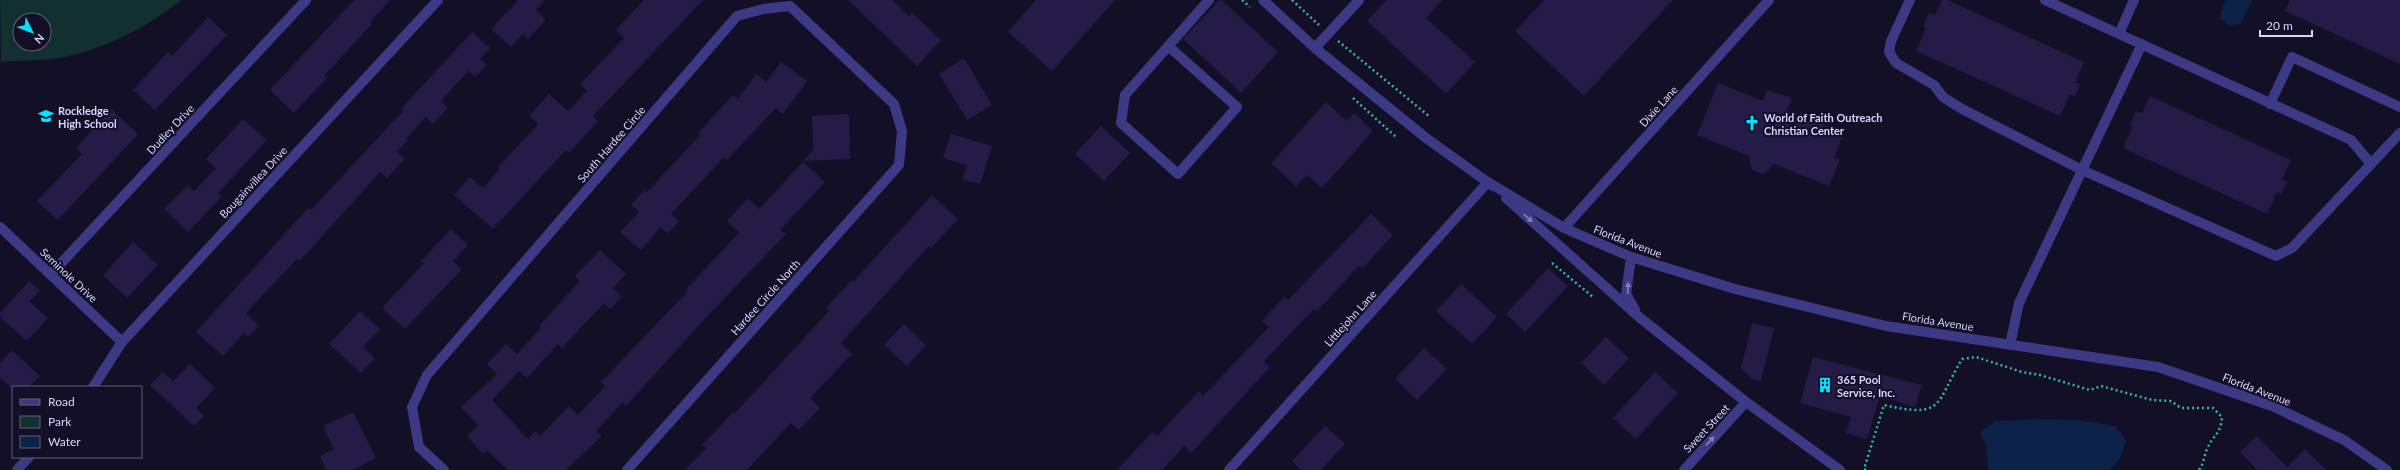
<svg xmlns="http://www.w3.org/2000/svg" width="2400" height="470" viewBox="0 0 2400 470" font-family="Lato,sans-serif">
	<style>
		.green { fill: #12302f; fill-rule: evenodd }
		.water { fill: #0c2248 }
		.building { fill: #241b47 }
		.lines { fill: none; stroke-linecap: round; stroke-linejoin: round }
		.path { stroke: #2fb8b0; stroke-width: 2.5; stroke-dasharray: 2 3; stroke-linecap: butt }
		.minor { stroke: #3d3a85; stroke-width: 10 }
		.oneway { fill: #837fbc }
		.labels { text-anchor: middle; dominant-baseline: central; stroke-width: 4; stroke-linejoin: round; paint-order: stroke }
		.street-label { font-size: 11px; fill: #d9d4ff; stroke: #130f26 }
		.poi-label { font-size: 11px; font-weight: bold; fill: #d9d4ff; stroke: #130f26; text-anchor: start }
	</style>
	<rect width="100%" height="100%" fill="#130f26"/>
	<path class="green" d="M 0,0 L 181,0 C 147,28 104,49 60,58 C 41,61 20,60 1,62 ZM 20,20 L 44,20 L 44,44 L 20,44 Z"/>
	<path class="water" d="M 2226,0 L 2252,0 L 2240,24 L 2230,25 L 2220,18 L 2222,15 L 2220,14 Z
		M 2039,419 L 2076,420 L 2115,426 L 2126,440 C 2123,452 2120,463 2109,470 L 1988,470 L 1986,445 L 1980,433 L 1995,421 Z"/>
	<path class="building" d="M 354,0 L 390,0 L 370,22 L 372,24 L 324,76 L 327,78 L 294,113 L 270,90 Z
		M 518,0 L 545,0 L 536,10 L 546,20 L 528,39 L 523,34 L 511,47 L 491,29 Z
		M 644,0 L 703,0 L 593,116 L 598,121 L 569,153 L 566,150 L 493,229 L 454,195 L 470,177 L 483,188 L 500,169 L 498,167 L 538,124 L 529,116 L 549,94 L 568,111 L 587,91 L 580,84 L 624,38 L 616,30 Z
		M 848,0 L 892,0 L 909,16 L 912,13 L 941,40 L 917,66 Z
		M 1036,0 L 1115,0 L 1052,71 L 1008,32 Z
		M 1219,0 L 1222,0 L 1278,52 L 1241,93 L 1183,39 Z
		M 1386,0 L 1442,0 L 1426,18 L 1475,62 L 1446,94 L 1367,21 Z
		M 1544,0 L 1673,0 L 1584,96 L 1515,31 Z
		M 1942,0 L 1947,0 L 2084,62 L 2075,82 L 2080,84 L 2075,96 L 2070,95 L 2060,116 L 1916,51 L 1926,28 L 1923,27 L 1929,13 L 1935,15 Z
		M 2290,0 L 2400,0 L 2400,64 L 2285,11 Z
		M 208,17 L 227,35 L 155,110 L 133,90 L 168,52 L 172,56 Z
		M 472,32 L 490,48 L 480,59 L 487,65 L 475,77 L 468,71 L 441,101 L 448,108 L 433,124 L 426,117 L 406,139 L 408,140 L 397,152 L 405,159 L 387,178 L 380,172 L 300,261 L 297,259 L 246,313 L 259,326 L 248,337 L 244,333 L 223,356 L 196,332 L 308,208 L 311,210 L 362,155 L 403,111 L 401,109 Z
		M 964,58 L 992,105 L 967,120 L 939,74 Z
		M 781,62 L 807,81 L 783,114 L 776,108 L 727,160 L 724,157 L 671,214 L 679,221 L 668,234 L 661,227 L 641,250 L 620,232 L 639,212 L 631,205 L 644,190 L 647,192 L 700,135 L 698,133 L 733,95 L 738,99 L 756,74 L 766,82 Z
		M 1718,83 L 1763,101 L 1767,90 L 1792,98 L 1787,110 L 1844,133 L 1834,157 L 1840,160 L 1829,186 L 1774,164 L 1765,173 L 1759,173 L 1752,170 L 1749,156 L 1697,135 Z
		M 2150,96 L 2291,160 L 2282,179 L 2287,182 L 2281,194 L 2277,192 L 2267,214 L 2123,148 L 2133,126 L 2130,125 L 2136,111 L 2142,113 Z
		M 1326,102 L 1347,121 L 1354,113 L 1373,131 L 1322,188 L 1307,175 L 1296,186 L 1271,163 Z
		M 111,109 L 138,134 L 58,220 L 37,201 L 82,154 L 76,148 Z
		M 849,114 L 850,159 L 803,161 L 813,150 L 812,116 Z
		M 243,119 L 267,140 L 218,193 L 222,196 L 188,232 L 164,209 L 188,185 L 194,191 L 216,168 L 206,159 Z
		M 1101,126 L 1130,153 L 1104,181 L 1075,154 Z
		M 951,134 L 992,146 L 980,184 L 962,179 L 967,165 L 943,158 Z
		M 803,162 L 825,182 L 780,230 L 786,234 L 700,324 L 626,406 L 623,402 L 596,431 L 602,436 L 566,470 L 508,470 L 487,450 L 483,454 L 467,436 L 478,425 L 461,407 L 497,374 L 487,364 L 506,344 L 517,354 L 541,328 L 539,326 L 580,281 L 575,276 L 600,250 L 626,274 L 613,288 L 622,297 L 610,309 L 604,303 L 562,348 L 558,344 L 527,378 L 519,371 L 492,400 L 528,439 L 535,431 L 540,436 L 569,406 L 578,415 L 605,386 L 601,382 L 688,291 L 686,289 L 739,233 L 727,221 L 748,198 L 759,209 Z
		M 932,195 L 958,219 L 931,248 L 929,246 L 841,343 L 852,354 L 810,398 L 820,408 L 799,430 L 791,423 L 747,470 L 685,470 L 706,448 L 702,445 L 733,412 L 734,414 L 829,311 L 826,308 L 852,280 L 853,282 Z
		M 1371,214 L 1393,235 L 1363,268 L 1360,265 L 1317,311 L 1314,309 L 1264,361 L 1270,367 L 1191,453 L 1184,446 L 1162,470 L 1117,470 L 1152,432 L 1157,436 L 1199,391 L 1203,396 L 1269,327 L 1262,321 L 1284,297 L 1288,300 Z
		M 451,229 L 468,245 L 453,261 L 462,269 L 405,329 L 382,308 L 424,263 L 421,261 Z
		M 133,242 L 158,265 L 127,298 L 103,275 Z
		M 1548,268 L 1568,286 L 1525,332 L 1506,314 Z
		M 29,281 L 40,291 L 29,301 L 48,318 L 27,341 L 0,317 L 0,313 Z
		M 1461,284 L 1497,317 L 1472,344 L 1436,311 Z
		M 360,311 L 380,329 L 363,347 L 375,358 L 361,373 L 329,344 Z
		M 1752,323 L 1774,328 L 1761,381 L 1752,379 L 1741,368 Z
		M 904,324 L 926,345 L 907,366 L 884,345 Z
		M 1606,337 L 1629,358 L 1604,385 L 1581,363 Z
		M 1424,348 L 1447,369 L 1417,400 L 1395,379 Z
		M 12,350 L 40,376 L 29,387 L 10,387 L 0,378 L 0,363 Z
		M 1813,357 L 1922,385 L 1915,407 L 1880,396 L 1867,439 L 1846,433 L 1851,417 L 1800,403 Z
		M 190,364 L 215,388 L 196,408 L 204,416 L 194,426 L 150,385 L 163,372 L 173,381 Z
		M 1655,372 L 1678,393 L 1636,439 L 1613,418 Z
		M 353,412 L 376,458 L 353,470 L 326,470 L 320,456 L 334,449 L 323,426 Z
		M 1325,426 L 1345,444 L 1321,470 L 1301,470 L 1292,461 Z
		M 2257,436 L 2287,467 L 2305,449 L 2326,470 L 2257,470 L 2240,452 Z"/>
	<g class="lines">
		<path class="path" d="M 1242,0 L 1250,7
			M 1292,0 L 1319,25
			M 1338,41 L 1430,117
			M 1353,98 L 1396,137
			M 1552,263 L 1593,297
			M 1866,470 L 1864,469 L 1884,405 C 1945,419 1935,404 1962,359 L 1976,357 L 2022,372 L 2040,375 L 2090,390 L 2101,386 L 2152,400 L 2171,401 L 2181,408 L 2213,408 L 2222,417 C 2221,434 2213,435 2207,449 C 2204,456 2204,463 2199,470"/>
		<path class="minor" d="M 1263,0 L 1315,48 L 1426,138 L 1493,186
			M 1910,0 L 1891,41 L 1889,52 L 1896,63 L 1934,85 L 1943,97 L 1962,109 L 2082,170 L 2276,256 L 2292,248 L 2371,164
			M 2045,0 L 2119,34
			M 2134,0 L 2119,34 L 2351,140 L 2371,164 L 2400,133
			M 1168,46 L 1237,107 L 1178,174 L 1121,123 L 1125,95 L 1209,0
			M 1315,48 L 1359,0
			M 2270,104 L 2292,57 L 2400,107
			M 1488,182 L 1564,228 L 1631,257 L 1735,289 L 1886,326 L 2158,367 L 2272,406 L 2344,440 L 2387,470
			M 1506,198 L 1639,317 L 1746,402 L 1840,470
			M 0,227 L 122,342
			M 1564,228 L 1769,0
			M 1631,257 L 1626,294 L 1635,310
			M 51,274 L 306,0
			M 2010,345 L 2019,303 L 2142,44
			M 93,387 L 122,342 L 438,0
			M 17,470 L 29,457
			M 444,470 L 419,447 L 412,407 L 427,375 L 737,16 L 763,9 L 790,6 L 894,104 L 902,131 L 899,165 L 627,470
			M 1229,470 L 1488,182
			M 1684,470 L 1746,402"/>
	</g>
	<defs><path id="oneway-solid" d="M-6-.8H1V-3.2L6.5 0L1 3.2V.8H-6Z"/></defs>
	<g class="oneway">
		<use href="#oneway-solid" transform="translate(1528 218) rotate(42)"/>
		<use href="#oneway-solid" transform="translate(1628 288) rotate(-87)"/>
		<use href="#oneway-solid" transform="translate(1710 441) rotate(-47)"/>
	</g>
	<defs>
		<symbol id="school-bare" viewBox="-9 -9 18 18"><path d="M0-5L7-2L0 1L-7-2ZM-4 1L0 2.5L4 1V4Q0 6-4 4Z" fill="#00e5ff" stroke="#130f26" stroke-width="2.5" paint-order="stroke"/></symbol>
		<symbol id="church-bare" viewBox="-9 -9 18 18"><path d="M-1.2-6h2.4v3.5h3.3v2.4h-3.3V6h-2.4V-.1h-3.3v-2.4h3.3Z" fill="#00e5ff" stroke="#130f26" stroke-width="2.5" paint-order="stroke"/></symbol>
		<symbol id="building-bare" viewBox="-9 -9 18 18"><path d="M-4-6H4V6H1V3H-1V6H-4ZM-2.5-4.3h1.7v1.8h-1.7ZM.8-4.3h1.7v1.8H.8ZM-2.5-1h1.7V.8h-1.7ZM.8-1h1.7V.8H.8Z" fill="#00e5ff" stroke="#130f26" stroke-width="2.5" paint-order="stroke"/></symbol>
	</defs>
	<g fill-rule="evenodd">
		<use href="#school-bare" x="35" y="105" width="22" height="22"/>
		<use href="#church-bare" x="1741" y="112" width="22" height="22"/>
		<use href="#building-bare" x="1814" y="374" width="22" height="22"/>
	</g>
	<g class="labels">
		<g class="street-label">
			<text transform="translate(1658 106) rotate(-48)">Dixie Lane</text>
			<text transform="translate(170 129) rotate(-47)">Dudley Drive</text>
			<text transform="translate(611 144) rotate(-49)">South Hardee Circle</text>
			<text transform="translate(253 182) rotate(-47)">Bougainvillea Drive</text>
			<text transform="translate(1628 241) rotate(21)">Florida Avenue</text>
			<text transform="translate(69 275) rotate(43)">Seminole Drive</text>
			<text transform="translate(765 297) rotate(-48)">Hardee Circle North</text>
			<text transform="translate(1350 318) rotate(-48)">Littlejohn Lane</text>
			<text transform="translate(1938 321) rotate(9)">Florida Avenue</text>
			<text transform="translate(2257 389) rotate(21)">Florida Avenue</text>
			<text transform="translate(1706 428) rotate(-47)">Sweet Street</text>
		</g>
		<g class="poi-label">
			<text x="58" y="110">Rockledge<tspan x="58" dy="13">High School</tspan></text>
			<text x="1764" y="117">World of Faith Outreach<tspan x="1764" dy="13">Christian Center</tspan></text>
			<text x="1837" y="379">365 Pool<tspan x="1837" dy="13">Service, Inc.</tspan></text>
		</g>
	</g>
	<rect x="12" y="386" width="130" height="72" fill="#130f26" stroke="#625e7d"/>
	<rect x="20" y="399" width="20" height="6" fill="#3d3a85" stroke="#625e7d"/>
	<text x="48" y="406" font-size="12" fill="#d9d4ff">Road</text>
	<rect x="20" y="416" width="20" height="12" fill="#12302f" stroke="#625e7d"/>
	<text x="48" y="426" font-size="12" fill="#d9d4ff">Park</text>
	<rect x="20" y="436" width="20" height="12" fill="#0c2248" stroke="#625e7d"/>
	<text x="48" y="446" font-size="12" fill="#d9d4ff">Water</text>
	<g transform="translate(32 32) rotate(133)"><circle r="19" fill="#130f26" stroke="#625e7d"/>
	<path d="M0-3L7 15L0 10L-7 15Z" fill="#00e5ff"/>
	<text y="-6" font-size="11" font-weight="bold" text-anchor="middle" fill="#d9d4ff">N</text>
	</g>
	<path d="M2260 30v6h52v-6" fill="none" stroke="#d9d4ff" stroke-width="2"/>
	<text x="2266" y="30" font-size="12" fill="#d9d4ff" stroke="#130f26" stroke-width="3" paint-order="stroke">20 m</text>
</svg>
